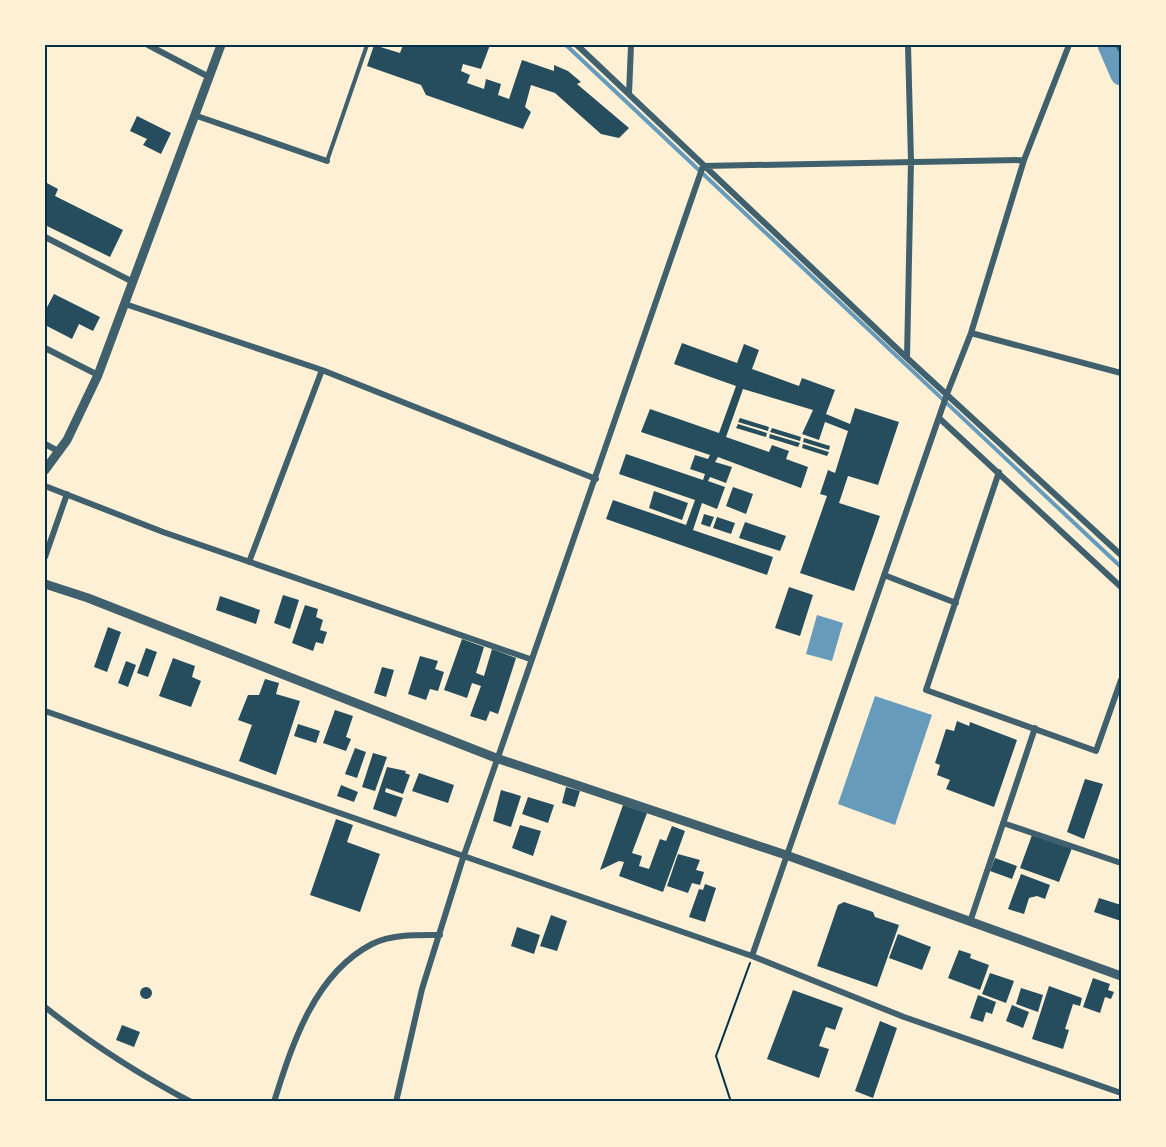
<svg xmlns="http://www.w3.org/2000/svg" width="1166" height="1147" viewBox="0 0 1166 1147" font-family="Arial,sans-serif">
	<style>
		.water { fill: #669bbc }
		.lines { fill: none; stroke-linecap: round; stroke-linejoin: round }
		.stream { stroke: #669bbc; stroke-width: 4 }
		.river { stroke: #669bbc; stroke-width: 21 }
		.building { fill: #264d5e }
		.path { stroke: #003049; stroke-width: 2 }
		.service { stroke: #3f606c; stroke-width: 4 }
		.minor { stroke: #3f606c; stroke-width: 6 }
		.tertiary { stroke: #3f606c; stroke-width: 9 }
		.neatline { fill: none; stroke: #003049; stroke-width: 2 }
	</style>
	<rect width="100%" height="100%" fill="#fdf0d5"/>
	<path class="water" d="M 817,615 L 843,623 L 832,661 L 806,654 Z
		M 875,696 L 932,715 L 895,825 L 838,804 Z"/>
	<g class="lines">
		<path class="stream" d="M 566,45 L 1121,567"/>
		<path class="river" d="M 1108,45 L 1121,75"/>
	</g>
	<path class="building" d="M 374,45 L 400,53 L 403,45 L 490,45 L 481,69 L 463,64 L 461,71 L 470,75 L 467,83 L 484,89 L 486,79 L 501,84 L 498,95 L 509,99 L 522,60 L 554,71 L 554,65 L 568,71 L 581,82 L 577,84 L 629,128 L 619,138 L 601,134 L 555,93 L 531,85 L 525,107 L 531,112 L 523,129 L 426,95 L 421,85 L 367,66 Z
		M 137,116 L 171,133 L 161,154 L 143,145 L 147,139 L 130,131 Z
		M 45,182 L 58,189 L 55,196 L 123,230 L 110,257 L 45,225 Z
		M 54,294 L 100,317 L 93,331 L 79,324 L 72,339 L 45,325 L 45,311 Z
		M 682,343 L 737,363 L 744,344 L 759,350 L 752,369 L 799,386 L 802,378 L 835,390 L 826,414 L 850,424 L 855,408 L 899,422 L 878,485 L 848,476 L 839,503 L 880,516 L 854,591 L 800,573 L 827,496 L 820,494 L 828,470 L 835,473 L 848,431 L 825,422 L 819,440 L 802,434 L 813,410 L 743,389 L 726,437 L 769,452 L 772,445 L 789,451 L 786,459 L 808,467 L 801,488 L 718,457 L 715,462 L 732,467 L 726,483 L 710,477 L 708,481 L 725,487 L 717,509 L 702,503 L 693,530 L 773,557 L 767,575 L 606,519 L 613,500 L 686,525 L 695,500 L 619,474 L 626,454 L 703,480 L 705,474 L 690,469 L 695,455 L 708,459 L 710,455 L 641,432 L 650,409 L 719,433 L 736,386 L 674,364 Z
		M 740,418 L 769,427 L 768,431 L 738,422 Z
		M 738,424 L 767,433 L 766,437 L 736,428 Z
		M 772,428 L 801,437 L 800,441 L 770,432 Z
		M 770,434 L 800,443 L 798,447 L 769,438 Z
		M 804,438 L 830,446 L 829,450 L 803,442 Z
		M 803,444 L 829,452 L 827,456 L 802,448 Z
		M 733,487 L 753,494 L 746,514 L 726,506 Z
		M 654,491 L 688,503 L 682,520 L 649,508 Z
		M 704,514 L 714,517 L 710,527 L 701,524 Z
		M 717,517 L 735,523 L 731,534 L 713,528 Z
		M 745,522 L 786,536 L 780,551 L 739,538 Z
		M 789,587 L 813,595 L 800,636 L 775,628 Z
		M 283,595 L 299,600 L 290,629 L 274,623 Z
		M 220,596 L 260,610 L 256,624 L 216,610 Z
		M 305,605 L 318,609 L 316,617 L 323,620 L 320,630 L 327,632 L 323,644 L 316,642 L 313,651 L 292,643 Z
		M 108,627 L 121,632 L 107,672 L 94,667 Z
		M 462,639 L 484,647 L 476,673 L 484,676 L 492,649 L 516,658 L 498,714 L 490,711 L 486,721 L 470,716 L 481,686 L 472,683 L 467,698 L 444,690 Z
		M 146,648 L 157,652 L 148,677 L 137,673 Z
		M 420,656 L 438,661 L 435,669 L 444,672 L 438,691 L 430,689 L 426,700 L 408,694 Z
		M 173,658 L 195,666 L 192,677 L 201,681 L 191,707 L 159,696 Z
		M 126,661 L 136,665 L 128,687 L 118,683 Z
		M 382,667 L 394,670 L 386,697 L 374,693 Z
		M 265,679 L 279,683 L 276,694 L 300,701 L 276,775 L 239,761 L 252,725 L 238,720 L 248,695 L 259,695 Z
		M 335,710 L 353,716 L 346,737 L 351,739 L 346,751 L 323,743 Z
		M 957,721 L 969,726 L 970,722 L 1017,740 L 994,807 L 946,789 L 950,780 L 937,775 L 940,765 L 935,763 L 946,729 L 954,731 Z
		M 298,724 L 320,731 L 316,743 L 294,736 Z
		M 355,748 L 366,752 L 357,778 L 345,774 Z
		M 373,753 L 387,757 L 375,791 L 362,787 Z
		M 387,767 L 406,771 L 405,773 L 410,775 L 403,794 L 386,788 L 385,792 L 403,798 L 396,817 L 373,809 Z
		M 419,773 L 454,785 L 448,803 L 412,791 Z
		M 1085,779 L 1103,784 L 1084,839 L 1067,832 Z
		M 341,785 L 358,792 L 354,802 L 337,796 Z
		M 566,787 L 580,791 L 575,807 L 562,803 Z
		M 501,790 L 521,796 L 511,827 L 493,821 Z
		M 528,797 L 554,805 L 548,823 L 522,814 Z
		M 623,805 L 647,813 L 632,853 L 642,856 L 639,866 L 649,869 L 660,839 L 666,841 L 672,826 L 685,831 L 663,892 L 619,876 L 624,862 L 619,861 L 600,870 Z
		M 336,819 L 353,825 L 347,842 L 380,854 L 360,912 L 310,895 Z
		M 520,825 L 541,831 L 533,856 L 512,848 Z
		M 1032,835 L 1072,848 L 1059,882 L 1020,868 Z
		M 678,854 L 700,860 L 696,870 L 704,872 L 700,885 L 692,883 L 688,893 L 667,886 Z
		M 995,858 L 1017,866 L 1012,879 L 990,871 Z
		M 1021,874 L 1050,885 L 1045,899 L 1037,896 L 1029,898 L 1024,914 L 1008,909 Z
		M 705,884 L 716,888 L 705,922 L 689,917 L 699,889 L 703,890 Z
		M 1099,898 L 1121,905 L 1121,921 L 1094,912 Z
		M 844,902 L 873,912 L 875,917 L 899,925 L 877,987 L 817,966 L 838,905 Z
		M 551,915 L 567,921 L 557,951 L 540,946 Z
		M 517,927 L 540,935 L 534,954 L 511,946 Z
		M 898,934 L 931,947 L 922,970 L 889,958 Z
		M 959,950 L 971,954 L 970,958 L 989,965 L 980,990 L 948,978 Z
		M 990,973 L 1014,981 L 1006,1003 L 982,994 Z
		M 1093,978 L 1110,984 L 1108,990 L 1114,992 L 1111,999 L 1105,997 L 1100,1013 L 1083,1007 Z
		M 1049,986 L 1082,998 L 1080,1006 L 1073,1004 L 1065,1029 L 1069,1030 L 1063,1049 L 1032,1039 Z
		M140 993a6 6 0 1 1 12 0a6 6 0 1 1-12 0Z
		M 1021,988 L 1043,995 L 1038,1012 L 1016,1004 Z
		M 793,990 L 843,1008 L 835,1030 L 826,1027 L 819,1046 L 829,1049 L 819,1078 L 767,1059 Z
		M 978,995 L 996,1002 L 992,1014 L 986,1012 L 983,1022 L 970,1018 Z
		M 1012,1005 L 1029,1012 L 1023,1028 L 1006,1021 Z
		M 880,1021 L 897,1028 L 873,1098 L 855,1091 Z
		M 122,1025 L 140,1032 L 134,1047 L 116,1040 Z"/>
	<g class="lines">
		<path class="path" d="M 731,1102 L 716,1056 L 750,963"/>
		<path class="service" d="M 327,161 L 367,45"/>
		<path class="minor" d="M 148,45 L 209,77
			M 577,45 L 907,358
			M 908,45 L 911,161 L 907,358 L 1121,555
			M 1118,45 L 1121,50
			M 629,94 L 631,45
			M 194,115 L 327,161
			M 703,166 L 1024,160
			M 45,237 L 133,282
			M 125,304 L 322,370 L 596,479
			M 971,333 L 1121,373
			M 45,348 L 98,375
			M 939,418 L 1121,587
			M 45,444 L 60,452
			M 999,472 L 926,690 L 1096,751 L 1121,680
			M 45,486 L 163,532 L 530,659
			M 45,557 L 67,494
			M 249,562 L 322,370
			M 884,575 L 956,603
			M 45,711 L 752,956 L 904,1017 L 1121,1093
			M 1003,823 L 1121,863
			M 970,922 L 1035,728
			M 752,956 L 947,394 L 971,333 L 1024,160 L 1069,45
			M 45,1007 C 90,1043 140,1075 191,1102
			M 274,1102 C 292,1045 314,974 372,944 C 392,934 418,935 440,935
			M 396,1102 L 422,989 L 463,858 L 703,166"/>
		<path class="tertiary" d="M 45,470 L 67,440 L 98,375 L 221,45
			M 45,584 L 88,598 L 496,758 L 786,855 L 1121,976"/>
	</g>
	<rect width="1166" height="1147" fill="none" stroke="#fdf0d5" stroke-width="93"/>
	<rect x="46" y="46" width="1074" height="1054" class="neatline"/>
</svg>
